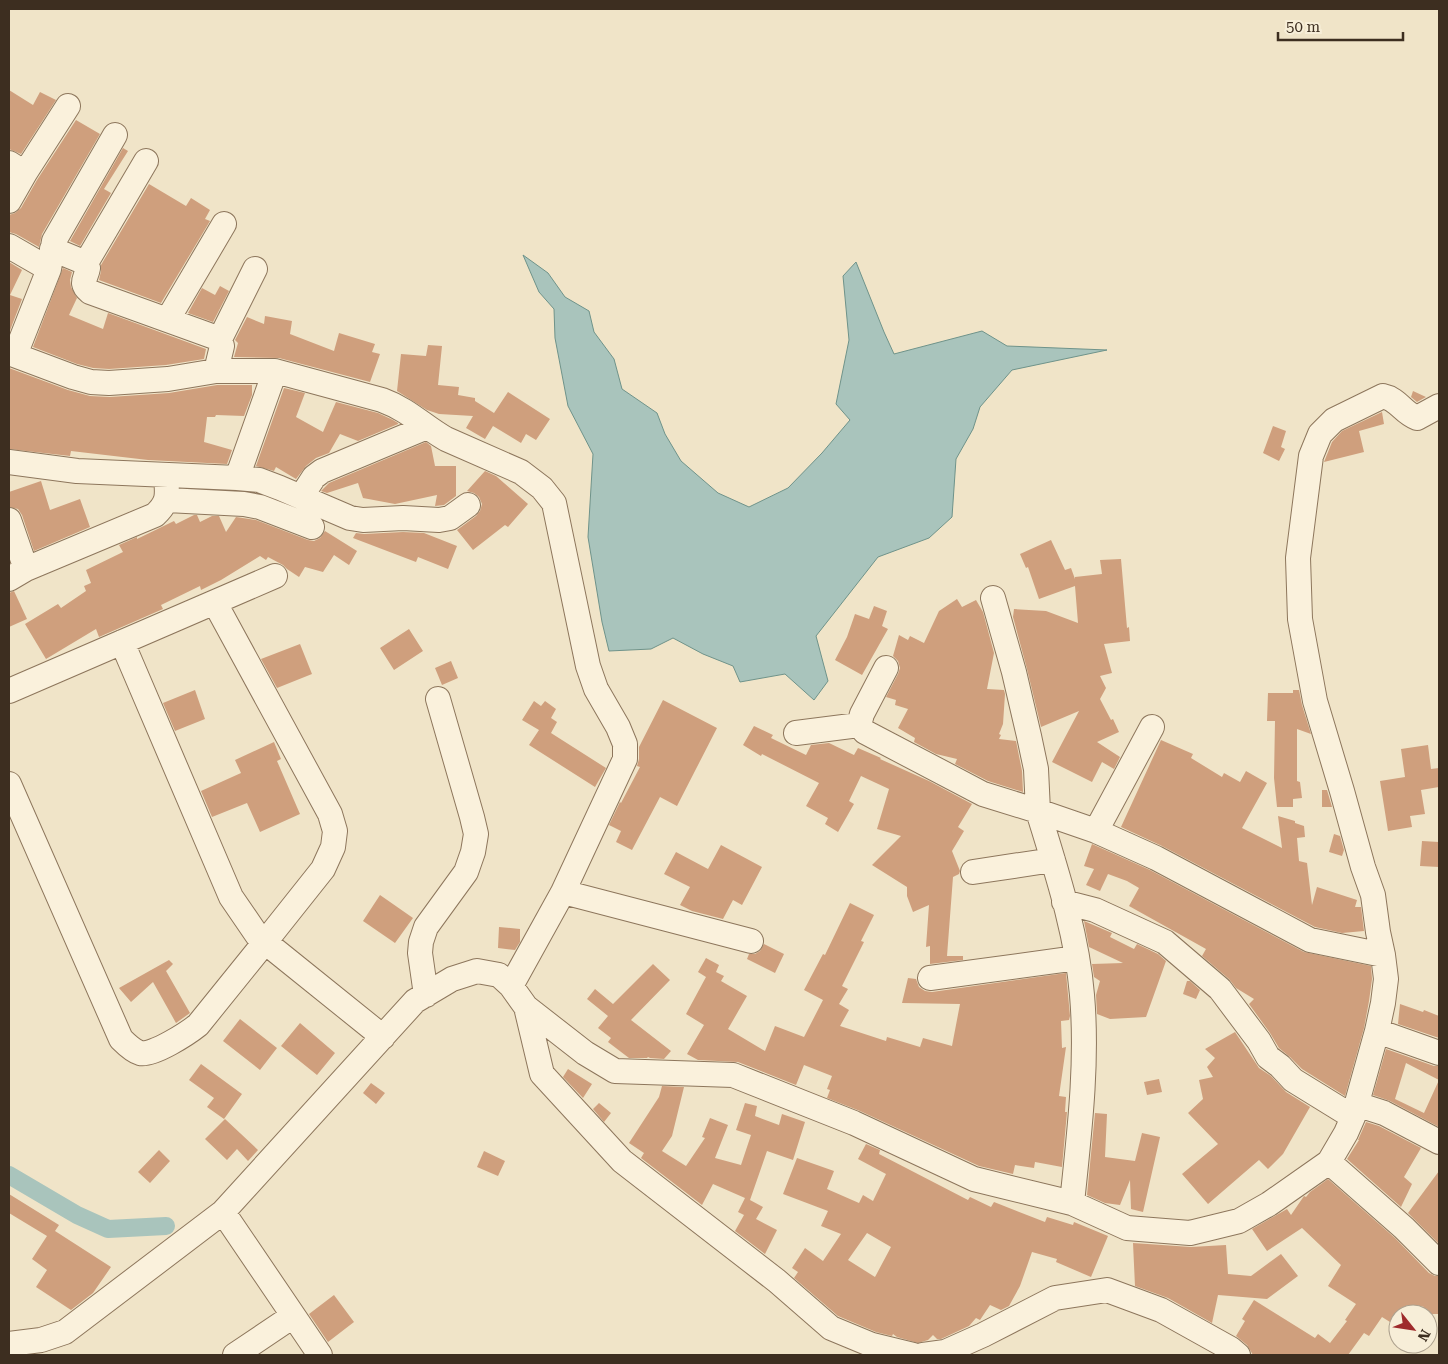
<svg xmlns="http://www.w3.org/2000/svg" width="1448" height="1364" viewBox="0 0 1448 1364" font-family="'Roboto Serif',serif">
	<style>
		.water { fill: #a9c4bc; stroke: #6f938a }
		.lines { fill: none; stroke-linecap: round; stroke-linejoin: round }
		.canal { stroke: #a9c4bc; stroke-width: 18 }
		.building { fill: #cf9f7d; fill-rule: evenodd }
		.minor-casing { stroke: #8d765c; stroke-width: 26 }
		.minor { stroke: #faf1dc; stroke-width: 24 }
	</style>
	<rect width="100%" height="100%" fill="#f0e4c8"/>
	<path class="water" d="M 523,255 L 548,273 L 565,297 L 589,311 L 594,332 L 614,359 L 622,389 L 657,413 L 665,434 L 681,461 L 718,493 L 749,507 L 788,488 L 822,453 L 850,420 L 836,404 L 849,340 L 843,276 L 856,262 L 884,332 L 894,354 L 982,331 L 1007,346 L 1107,350 L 1012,370 L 980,407 L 973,429 L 956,459 L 952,517 L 929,538 L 878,557 L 816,636 L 828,681 L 814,700 L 785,674 L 740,682 L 733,666 L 703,654 L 673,638 L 651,649 L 609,651 L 602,622 L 588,537 L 593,454 L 568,406 L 555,338 L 554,309 L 539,292 Z"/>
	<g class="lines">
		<path class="canal" d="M 9,1175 L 77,1215 L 108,1229 L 166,1226"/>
	</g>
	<path class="building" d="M 9,90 L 33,105 L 40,92 L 56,100 L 21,154 L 9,149 Z
		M 76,120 L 100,134 L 42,234 L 39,247 L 16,234 L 9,232 L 9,215 L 15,213 L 21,208 L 37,180 Z
		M 123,148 L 128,151 L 104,189 L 111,193 L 80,246 L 70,241 Z
		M 149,184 L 186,206 L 191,198 L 210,210 L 205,219 L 210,221 L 161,303 L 99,280 L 101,271 L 101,265 Z
		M 9,262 L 22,270 L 10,295 L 22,299 L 9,333 Z
		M 63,268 L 72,272 L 70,280 L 71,287 L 77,298 L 69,315 L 103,329 L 108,313 L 206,349 L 204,359 L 166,365 L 109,369 L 93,368 L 77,364 L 33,347 Z
		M 220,286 L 229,291 L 213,322 L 188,313 L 202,288 L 215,295 Z
		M 265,316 L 292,321 L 290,334 L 334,351 L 339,333 L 375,344 L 372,352 L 380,354 L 370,382 L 279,358 L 234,357 L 238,343 L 235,340 L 247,317 L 264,324 Z
		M 428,345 L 442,346 L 438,385 L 459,387 L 458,395 L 475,398 L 475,401 L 494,413 L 508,392 L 550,419 L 536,440 L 526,434 L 521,443 L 493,426 L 485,439 L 466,428 L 473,416 L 439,414 L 427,410 L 397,391 L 401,354 L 426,356 Z
		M 9,368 L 68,390 L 90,396 L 110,397 L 169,393 L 217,385 L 252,385 L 252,395 L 244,416 L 216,415 L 215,417 L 207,417 L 204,442 L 232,450 L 227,464 L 148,460 L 71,451 L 70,456 L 9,449 Z
		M 284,388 L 305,393 L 296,417 L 323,432 L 336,402 L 378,413 L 393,420 L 398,423 L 398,424 L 358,441 L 340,434 L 329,453 L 316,458 L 306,466 L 296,479 L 276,467 L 274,471 L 256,466 Z
		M 1413,391 L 1426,397 L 1417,402 L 1411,397 Z
		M 1382,412 L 1384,424 L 1359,431 L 1364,452 L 1324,462 L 1332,442 L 1342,431 Z
		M 1273,426 L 1286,431 L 1281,447 L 1285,449 L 1279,461 L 1263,453 Z
		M 426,442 L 431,446 L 435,466 L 456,466 L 456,496 L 444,505 L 435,506 L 437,495 L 395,504 L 363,498 L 358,483 L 327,493 L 321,491 L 329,483 Z
		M 485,471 L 496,476 L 528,504 L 508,527 L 505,525 L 473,550 L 457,530 L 476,516 L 480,511 L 482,504 L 479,497 L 474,493 L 467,491 Z
		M 41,481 L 50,510 L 80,499 L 90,527 L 34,551 L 22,515 L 18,509 L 9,507 L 9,492 Z
		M 194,515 L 197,515 L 200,522 L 212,516 L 219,516 L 226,532 L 236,517 L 256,520 L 308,540 L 314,541 L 320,538 L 325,531 L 357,551 L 349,565 L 334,555 L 323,572 L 305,567 L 299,577 L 287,569 L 283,565 L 268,557 L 266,560 L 260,556 L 221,580 L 201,590 L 200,586 L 161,605 L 163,609 L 99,637 L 96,629 L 46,659 L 25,624 L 58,604 L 61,608 L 86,591 L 84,586 L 91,583 L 86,570 L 123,552 L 119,545 L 137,537 L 137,539 L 174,521 L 176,524 Z
		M 403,532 L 424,533 L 457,546 L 448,569 L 418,557 L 416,562 L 353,538 L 356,533 L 364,534 Z
		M 1051,540 L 1065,570 L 1071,568 L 1075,579 L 1075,577 L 1102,574 L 1100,560 L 1121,559 L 1127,628 L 1129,627 L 1130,641 L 1104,644 L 1112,673 L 1100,676 L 1106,688 L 1100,699 L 1111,720 L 1113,719 L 1119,732 L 1097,742 L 1120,757 L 1114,769 L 1102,762 L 1092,782 L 1052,762 L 1079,711 L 1041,727 L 1027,669 L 1013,617 L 1014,609 L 1046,611 L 1078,623 L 1075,586 L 1039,599 L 1028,567 L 1026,568 L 1020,554 Z
		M 14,591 L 27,619 L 9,627 L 9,593 Z
		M 957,599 L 962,607 L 976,600 L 983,612 L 994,653 L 987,689 L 1004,690 L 1005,694 L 1003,724 L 999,734 L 1001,735 L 999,739 L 1016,741 L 1022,771 L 1023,792 L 988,781 L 955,764 L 957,759 L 936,754 L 914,742 L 915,738 L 898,728 L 908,709 L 895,705 L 896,700 L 886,697 L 898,674 L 900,668 L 898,661 L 893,656 L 899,635 L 908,640 L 910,636 L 924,643 L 939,611 Z
		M 874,606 L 887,611 L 882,626 L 888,629 L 862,675 L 835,660 L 847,637 L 855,614 L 869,619 Z
		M 409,629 L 423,651 L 394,670 L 380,648 Z
		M 300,644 L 312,674 L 277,688 L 261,659 Z
		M 451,661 L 458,678 L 442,685 L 435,668 Z
		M 195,690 L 205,719 L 175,731 L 163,703 Z
		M 1293,690 L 1299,690 L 1302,705 L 1311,734 L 1297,729 L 1297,781 L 1300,782 L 1302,798 L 1293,799 L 1293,807 L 1277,807 L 1274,778 L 1275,721 L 1267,721 L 1268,693 L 1293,693 Z
		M 663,700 L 717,728 L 677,806 L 660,797 L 632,850 L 616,842 L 621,831 L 609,825 L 620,802 L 621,803 L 640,767 L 637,766 L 639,759 L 639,747 Z
		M 534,701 L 541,706 L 545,701 L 556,709 L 551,718 L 557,722 L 551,733 L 606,768 L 595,787 L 529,745 L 539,730 L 522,720 Z
		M 754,726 L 773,735 L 771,738 L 806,755 L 811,745 L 829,743 L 854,755 L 858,748 L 881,758 L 880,759 L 929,781 L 972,804 L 958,827 L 964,831 L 952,851 L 960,871 L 959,874 L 953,877 L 947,956 L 963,956 L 963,960 L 930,964 L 930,946 L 926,947 L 929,905 L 913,912 L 907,896 L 907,887 L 872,865 L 901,836 L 877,829 L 889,789 L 861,776 L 849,801 L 854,804 L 838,832 L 825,824 L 828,818 L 806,806 L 819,783 L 762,754 L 761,756 L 743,745 Z
		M 1161,740 L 1193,754 L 1191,758 L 1222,777 L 1224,773 L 1240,782 L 1246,771 L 1267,783 L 1242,828 L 1282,848 L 1278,816 L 1295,821 L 1295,823 L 1304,826 L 1305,837 L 1297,838 L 1299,861 L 1307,863 L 1312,905 L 1317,887 L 1357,900 L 1355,907 L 1361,907 L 1364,931 L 1342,933 L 1315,927 L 1162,846 L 1121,827 Z
		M 274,742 L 281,759 L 277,761 L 300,814 L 260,832 L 247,803 L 212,817 L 201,791 L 241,773 L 235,760 Z
		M 1428,745 L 1431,769 L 1439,768 L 1439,787 L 1421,790 L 1425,814 L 1410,816 L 1412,827 L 1388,831 L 1380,781 L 1405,777 L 1401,749 Z
		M 1322,790 L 1327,790 L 1332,807 L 1322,807 Z
		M 1334,834 L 1340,836 L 1344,850 L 1342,856 L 1329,852 Z
		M 1422,841 L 1439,842 L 1439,867 L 1420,866 Z
		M 1092,844 L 1150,870 L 1304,952 L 1371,966 L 1372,979 L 1369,1001 L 1364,1028 L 1345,1096 L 1302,1069 L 1290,1057 L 1279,1048 L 1270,1033 L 1249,1004 L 1254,999 L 1236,988 L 1229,979 L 1202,956 L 1206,949 L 1129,906 L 1139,888 L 1127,881 L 1108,874 L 1100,891 L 1086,885 L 1094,869 L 1084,866 Z
		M 721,845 L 762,867 L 742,905 L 733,900 L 723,919 L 692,911 L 680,905 L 690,887 L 664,874 L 676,852 L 708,869 Z
		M 380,895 L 413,918 L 395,943 L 363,921 Z
		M 850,903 L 874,915 L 861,941 L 864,942 L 842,986 L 848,989 L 839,1004 L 849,1010 L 840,1026 L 886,1041 L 887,1037 L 920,1047 L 923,1038 L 952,1046 L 960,1004 L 902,1003 L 908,978 L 916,979 L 919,987 L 925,991 L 932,992 L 1066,973 L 1070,1016 L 1069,1020 L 1061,1021 L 1062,1048 L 1066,1047 L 1059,1096 L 1066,1097 L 1065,1112 L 1067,1112 L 1062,1167 L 1035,1162 L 1034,1168 L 1015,1165 L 1013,1174 L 979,1166 L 860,1111 L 827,1098 L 830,1090 L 827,1089 L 832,1076 L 804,1065 L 796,1085 L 738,1062 L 698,1060 L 687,1054 L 704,1025 L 686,1014 L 706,977 L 698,972 L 706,958 L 719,965 L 716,972 L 724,976 L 721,981 L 747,996 L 728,1029 L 765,1051 L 775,1026 L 804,1037 L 823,1000 L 804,990 L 823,954 L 825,955 Z
		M 1084,921 L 1112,933 L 1110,937 L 1134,949 L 1137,944 L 1158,954 L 1166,961 L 1146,1017 L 1110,1019 L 1097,1014 L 1096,995 L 1100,981 L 1094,977 L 1092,964 L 1123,963 L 1089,947 Z
		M 499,927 L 520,929 L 520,942 L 515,950 L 498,948 Z
		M 764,944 L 784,954 L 775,973 L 747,959 L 749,954 L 755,954 L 760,951 Z
		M 169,960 L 173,964 L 166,971 L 190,1013 L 176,1023 L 153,982 L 131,1002 L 119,988 Z
		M 653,964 L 670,980 L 631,1020 L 671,1051 L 664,1059 L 650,1058 L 648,1057 L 647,1058 L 629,1058 L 608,1042 L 611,1038 L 598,1028 L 608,1016 L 587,999 L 595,989 L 613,1004 Z
		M 1187,981 L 1190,981 L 1200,990 L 1196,999 L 1183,994 Z
		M 1400,1004 L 1423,1012 L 1424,1010 L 1439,1016 L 1439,1038 L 1398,1024 Z
		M 240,1019 L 277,1048 L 260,1070 L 223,1041 Z
		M 300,1023 L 335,1053 L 317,1075 L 281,1046 Z
		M 1235,1032 L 1259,1068 L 1271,1076 L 1286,1092 L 1310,1107 L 1283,1154 L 1268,1169 L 1259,1160 L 1208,1204 L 1182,1174 L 1218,1144 L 1188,1113 L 1203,1099 L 1199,1080 L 1213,1077 L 1207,1067 L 1215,1058 L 1205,1049 Z
		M 1386,1049 L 1434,1066 L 1439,1066 L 1439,1127 L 1390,1101 L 1373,1095 ZM 1406,1063 L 1439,1080 L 1424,1113 L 1395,1099 Z
		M 201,1064 L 242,1094 L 224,1119 L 207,1107 L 214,1098 L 189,1080 Z
		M 568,1069 L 592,1084 L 583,1098 L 563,1077 Z
		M 1159,1079 L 1162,1092 L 1147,1095 L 1144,1082 Z
		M 371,1083 L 385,1093 L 376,1104 L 363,1093 Z
		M 662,1086 L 684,1087 L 672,1136 L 662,1151 L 686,1166 L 705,1138 L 702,1137 L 710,1118 L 728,1125 L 715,1158 L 741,1165 L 751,1135 L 736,1130 L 745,1103 L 757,1106 L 755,1116 L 779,1125 L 782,1114 L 805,1122 L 793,1160 L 767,1151 L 750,1200 L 763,1207 L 756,1219 L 777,1230 L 765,1254 L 735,1231 L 744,1215 L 738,1212 L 745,1198 L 713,1184 L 702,1205 L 641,1158 L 644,1153 L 629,1143 L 659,1097 Z
		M 599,1103 L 611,1113 L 604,1122 L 593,1109 Z
		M 1095,1113 L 1107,1114 L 1105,1157 L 1135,1161 L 1142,1133 L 1160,1137 L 1143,1212 L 1131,1209 L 1130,1180 L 1120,1205 L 1105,1203 L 1087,1195 Z
		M 225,1119 L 258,1150 L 248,1161 L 237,1149 L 227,1160 L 205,1139 Z
		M 1366,1122 L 1379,1126 L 1421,1148 L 1404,1177 L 1412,1184 L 1401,1207 L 1347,1159 L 1359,1140 L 1358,1140 Z
		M 866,1144 L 880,1150 L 879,1154 L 968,1200 L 970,1197 L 991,1207 L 994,1202 L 1045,1222 L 1047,1217 L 1073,1225 L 1074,1222 L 1108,1236 L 1091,1277 L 1056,1262 L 1057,1259 L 1032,1252 L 1020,1286 L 1009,1306 L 1001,1310 L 990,1305 L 980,1320 L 976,1318 L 969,1326 L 941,1339 L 937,1339 L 933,1335 L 928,1340 L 918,1343 L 897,1337 L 893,1334 L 892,1336 L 876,1332 L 838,1316 L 794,1278 L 798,1272 L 792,1268 L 805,1248 L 823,1261 L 841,1234 L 821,1226 L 828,1211 L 783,1194 L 797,1158 L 834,1171 L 827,1189 L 859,1203 L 863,1195 L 873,1201 L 886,1174 L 858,1159 ZM 867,1233 L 891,1247 L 875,1277 L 848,1260 Z
		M 159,1150 L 170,1161 L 150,1183 L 138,1172 Z
		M 484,1151 L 505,1161 L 498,1176 L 477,1167 Z
		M 1439,1171 L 1439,1244 L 1408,1213 Z
		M 1328,1179 L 1395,1238 L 1429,1273 L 1435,1276 L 1439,1276 L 1439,1314 L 1398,1314 L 1398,1327 L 1382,1317 L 1369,1336 L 1364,1333 L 1348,1355 L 1253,1355 L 1247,1345 L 1236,1336 L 1245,1321 L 1242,1319 L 1254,1300 L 1315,1338 L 1318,1334 L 1330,1343 L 1347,1321 L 1345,1320 L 1356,1304 L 1328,1286 L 1341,1265 L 1302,1228 L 1267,1251 L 1252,1229 L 1287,1209 L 1291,1215 L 1304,1196 L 1306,1197 L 1310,1192 Z
		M 9,1194 L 59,1225 L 55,1231 L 111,1267 L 93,1293 L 71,1310 L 36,1287 L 47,1270 L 32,1259 L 47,1236 L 9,1213 Z
		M 1133,1243 L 1191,1247 L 1226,1245 L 1228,1274 L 1251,1276 L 1281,1254 L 1298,1276 L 1267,1299 L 1218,1295 L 1212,1323 L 1168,1298 L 1135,1286 Z
		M 334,1295 L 354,1322 L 328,1342 L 309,1314 Z"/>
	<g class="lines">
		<defs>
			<path id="minor" d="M 9,163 L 25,173 L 9,201
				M 25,173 L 68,106
				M 9,246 L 49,269
				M 52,249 L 86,263 L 88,268 C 86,279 79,283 90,292 L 220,339 L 222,346 L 216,371
				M 86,263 L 146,161
				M 168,319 L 224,224
				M 220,339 L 255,269
				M 9,353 L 73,377 L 91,382 L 109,383 L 168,379 L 216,371 L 275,371 L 237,478
				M 15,355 L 49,269 L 54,241 L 115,135
				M 275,371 L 382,400 C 409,410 423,426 446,439 L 521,472 L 542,488 L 554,503 L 588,666 L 596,689 L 618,727 L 625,744 L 625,759 L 563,892 L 511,986
				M 9,462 L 77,471 L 237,478 L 259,480 L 280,488 L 350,518 L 363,520 L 403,518 L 439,520 L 450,518 L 468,505
				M 301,497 L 314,477 L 322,471 L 427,427
				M 167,500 L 244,504 L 260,507 L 312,527
				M 9,520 L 26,569
				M 9,579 L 26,569 L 155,515 C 170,501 167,494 166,475
				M 122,642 L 231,897 L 257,935 L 265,942 L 323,869 L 333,847 L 335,831 L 330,814 L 215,603
				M 886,668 L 862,714 L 859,725 L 865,732 L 983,794 L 1038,811 L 1036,769 L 1029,736 L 1014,672 L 993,598
				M 9,691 L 275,576
				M 796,733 L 859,725
				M 9,784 L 121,1039 C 126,1044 133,1051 140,1053 C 153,1056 188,1033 198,1025 L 265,942 L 383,1037
				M 1096,831 L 1152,727
				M 973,872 L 1053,860
				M 563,892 L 751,941
				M 1064,902 L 1095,910 L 1165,942 L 1220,989 L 1259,1041 L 1268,1057 L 1280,1066 L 1293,1080 L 1353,1117
				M 930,978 L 1077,958
				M 426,995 L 420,953 L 421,942 L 426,927 L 466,872 L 473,852 L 476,834 L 472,817 L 438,699
				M 526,1007 L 542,1074 L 622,1161 L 777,1281 L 831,1328 L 872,1345 L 913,1355
				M 1377,1031 L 1439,1053
				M 1356,1104 L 1384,1113 L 1439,1142
				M 1329,1162 L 1404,1228 L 1439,1263
				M 1072,1203 C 1079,1135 1088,1064 1082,995 C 1077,933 1056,870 1038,811 L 1096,831 L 1156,858 L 1310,940 L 1383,955
				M 223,1212 L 320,1355
				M 9,1344 L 41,1340 L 65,1332 L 223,1212 L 415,1001 L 452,979 L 477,971 L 499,975 L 511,986 L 526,1007 L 585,1053 L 615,1071 L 733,1075 L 854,1123 L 974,1179 L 1072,1203 L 1127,1228 L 1190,1233 L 1239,1221 L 1269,1204 L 1329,1162 L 1346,1133 L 1353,1117 L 1377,1031 L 1383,1003 L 1386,979 L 1383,955 L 1378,932 L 1373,895 L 1363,867 L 1342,791 L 1315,701 L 1300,619 L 1298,558 L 1311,456 L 1320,434 L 1334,420 L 1383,396 C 1398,399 1403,413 1417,418 L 1439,406
				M 235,1355 L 293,1316
				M 923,1355 L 945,1352 L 983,1335 L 1055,1298 L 1107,1290 L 1161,1310 L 1231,1349 L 1238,1355"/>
		</defs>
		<use href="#minor" class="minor-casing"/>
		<use href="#minor" class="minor"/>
	</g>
	<rect width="1448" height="1364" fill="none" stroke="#3d2e20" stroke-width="20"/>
	<g transform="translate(1413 1329) rotate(120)"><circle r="24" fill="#f7eed8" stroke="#ada18e"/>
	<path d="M0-4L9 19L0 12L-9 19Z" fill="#9e2a2b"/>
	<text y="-8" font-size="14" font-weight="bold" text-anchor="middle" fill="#3d2e20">N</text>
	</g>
	<path d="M1278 32v8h125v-8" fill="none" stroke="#3d2e20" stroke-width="2.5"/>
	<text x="1286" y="32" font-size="15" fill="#3d2e20" stroke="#f7eed8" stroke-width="4" paint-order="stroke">50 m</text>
</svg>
